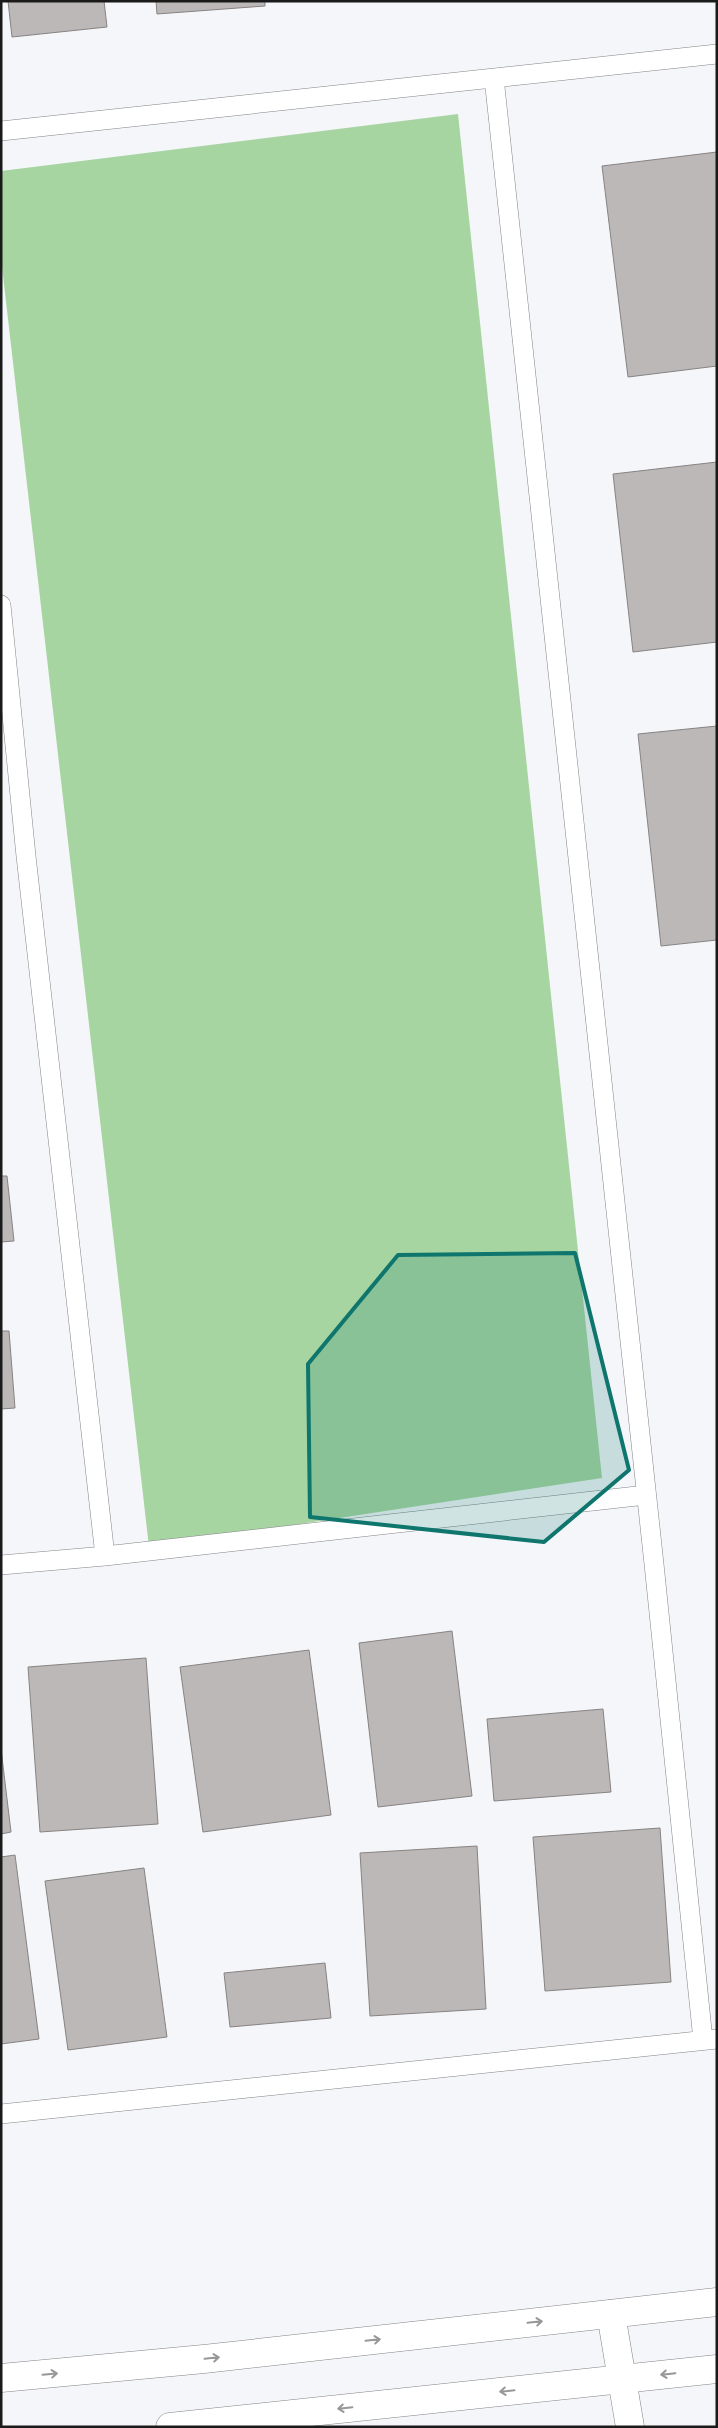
<svg xmlns="http://www.w3.org/2000/svg" width="718" height="2428" viewBox="0 0 718 2428" font-family="'Golos Text',sans-serif">
	<style>
		.green { fill: #a7d5a1 }
		.building { fill: #bcb8b8; stroke: #878383 }
		.lines { fill: none; stroke-linecap: round; stroke-linejoin: round }
		.service-casing { stroke: #838487; stroke-width: 20 }
		.minor-casing { stroke: #838487; stroke-width: 29 }
		.tertiary-casing { stroke: #838487; stroke-width: 29 }
		.service { stroke: #fff; stroke-width: 19 }
		.minor { stroke: #fff; stroke-width: 28 }
		.tertiary { stroke: #fff; stroke-width: 28 }
		.oneway { stroke: #989898 }
		.marked { fill: #0f766e; fill-opacity: 0.2; stroke: #0f766e; stroke-width: 4; stroke-linejoin: round }
	</style>
	<rect width="100%" height="100%" fill="#f5f6f9"/>
	<path class="green" d="M 458,114 L 602,1478 L 149,1547 L 1,258 L 1,171 Z"/>
	<path class="building" d="M 8,1 L 104,1 L 107,27 L 12,37 Z
		M 156,1 L 265,1 L 265,6 L 157,14 Z
		M 717,152 L 717,366 L 628,377 L 602,166 Z
		M 717,462 L 717,642 L 633,652 L 613,474 Z
		M 717,726 L 717,940 L 661,946 L 638,734 Z
		M 1,1176 L 7,1176 L 14,1241 L 1,1242 Z
		M 1,1331 L 9,1331 L 15,1408 L 1,1409 Z
		M 452,1631 L 472,1796 L 378,1807 L 359,1643 Z
		M 309,1650 L 331,1815 L 203,1832 L 180,1667 Z
		M 146,1658 L 158,1824 L 40,1832 L 28,1667 Z
		M 603,1709 L 611,1792 L 494,1801 L 487,1719 Z
		M 1,1749 L 11,1832 L 1,1834 Z
		M 660,1828 L 671,1982 L 545,1991 L 533,1837 Z
		M 477,1846 L 486,2009 L 370,2016 L 360,1853 Z
		M 15,1855 L 39,2039 L 1,2044 L 1,1857 Z
		M 144,1868 L 167,2037 L 68,2050 L 45,1881 Z
		M 325,1963 L 331,2018 L 230,2027 L 224,1973 Z"/>
	<g class="lines">
		<defs>
			<path id="service" d="M 494,78 L 654,1564 L 703,2040
				M 1,131 L 717,54
				M 1,605 L 26,856 L 105,1556
				M 1,1565 L 105,1556 L 646,1495
				M 1,2114 L 717,2039"/>
			<path id="minor" d="M 611,2314 L 630,2427"/>
			<path id="tertiary" d="M 1,2378 L 204,2359 L 717,2302
				M 170,2427 L 717,2369"/>
		</defs>
		<use href="#service" class="service-casing"/>
		<use href="#minor" class="minor-casing"/>
		<use href="#tertiary" class="tertiary-casing"/>
		<use href="#service" class="service"/>
		<use href="#minor" class="minor"/>
		<use href="#tertiary" class="tertiary"/>
	</g>
	<defs><path id="oneway-shaft" d="M-6 0H5M1.5-3L5.5 0L1.5 3" fill="none" stroke-width="1.6" stroke-linecap="round" stroke-linejoin="round" transform="scale(1.25)"/></defs>
	<g class="oneway">
		<use href="#oneway-shaft" transform="translate(535 2322) rotate(-6)"/>
		<use href="#oneway-shaft" transform="translate(373 2340) rotate(-6)"/>
		<use href="#oneway-shaft" transform="translate(212 2358) rotate(-6)"/>
		<use href="#oneway-shaft" transform="translate(50 2374) rotate(-5)"/>
		<use href="#oneway-shaft" transform="translate(668 2374) rotate(174)"/>
		<use href="#oneway-shaft" transform="translate(507 2391) rotate(174)"/>
		<use href="#oneway-shaft" transform="translate(345 2408) rotate(174)"/>
	</g>
	<path class="marked" d="M 575,1253 L 629,1470 L 544,1542 L 310,1517 L 308,1364 L 398,1255 Z"/>
	<rect width="718" height="2428" fill="none" stroke="#1a1a1b" stroke-width="5"/>
</svg>
